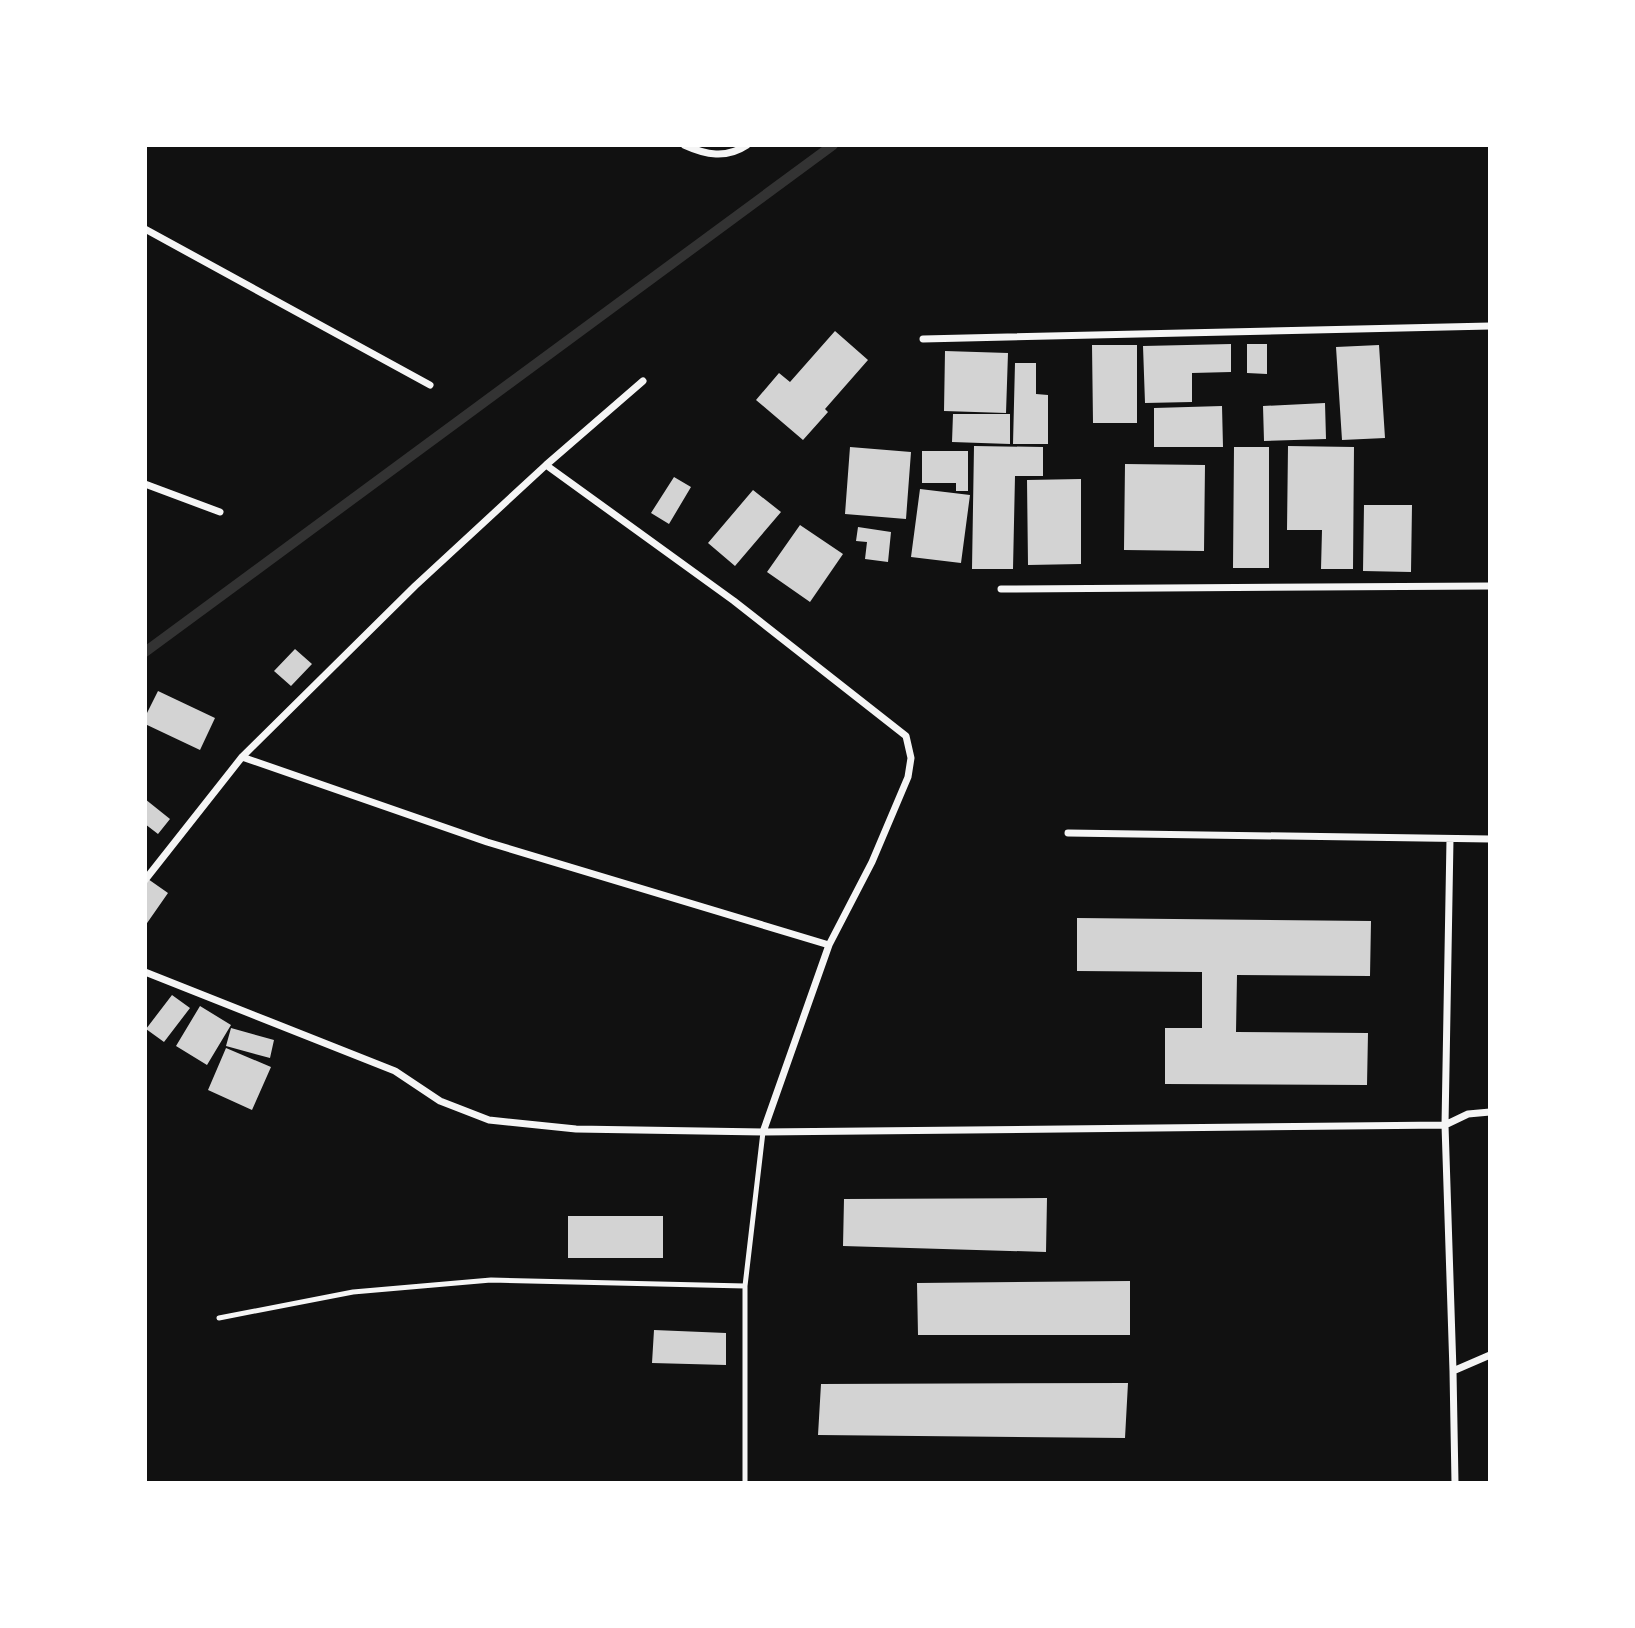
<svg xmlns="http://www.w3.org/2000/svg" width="1635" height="1628" viewBox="0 0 1635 1628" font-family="'Source Sans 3',sans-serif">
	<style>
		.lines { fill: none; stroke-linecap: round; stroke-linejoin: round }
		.stream { stroke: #333; stroke-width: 10 }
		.building { fill: #d3d3d3 }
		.service { stroke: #f5f5f5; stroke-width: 5 }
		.minor { stroke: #f5f5f5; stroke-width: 7 }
	</style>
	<rect width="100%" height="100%" fill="#111"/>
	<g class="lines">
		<path class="stream" d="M 145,652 L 833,145"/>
	</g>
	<path class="building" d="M 835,331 L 868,360 L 825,409 L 828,412 L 803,440 L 756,400 L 779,373 L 790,382 Z
		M 1231,344 L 1231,372 L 1192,373 L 1192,402 L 1145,403 L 1143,346 Z
		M 1247,344 L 1267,344 L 1267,374 L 1247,373 Z
		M 1092,345 L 1137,345 L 1137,423 L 1093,423 Z
		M 1379,345 L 1385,438 L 1342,440 L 1336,347 Z
		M 945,351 L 1008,353 L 1006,413 L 944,411 Z
		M 1015,363 L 1036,363 L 1036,394 L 1048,395 L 1048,444 L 1013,444 Z
		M 1325,403 L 1326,439 L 1264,441 L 1263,406 Z
		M 1222,406 L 1223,447 L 1154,447 L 1154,408 Z
		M 953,414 L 1010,414 L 1010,444 L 952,442 Z
		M 974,446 L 1043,447 L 1043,476 L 1015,476 L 1013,569 L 972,569 Z
		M 1288,446 L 1354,447 L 1353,569 L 1321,569 L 1322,530 L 1287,530 Z
		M 850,447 L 911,452 L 906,519 L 845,514 Z
		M 1234,447 L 1269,447 L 1269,568 L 1233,568 Z
		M 922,451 L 968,451 L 968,491 L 956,491 L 956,483 L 922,483 Z
		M 1125,464 L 1205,465 L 1204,551 L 1124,550 Z
		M 674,477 L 691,487 L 669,524 L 651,513 Z
		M 1081,479 L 1081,564 L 1028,565 L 1027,480 Z
		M 920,489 L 970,495 L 961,563 L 911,557 Z
		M 753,490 L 781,512 L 735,566 L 708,543 Z
		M 1364,505 L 1412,505 L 1411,572 L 1363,571 Z
		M 800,525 L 843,554 L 810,602 L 767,572 Z
		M 858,527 L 891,532 L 888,562 L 865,559 L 867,542 L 856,541 Z
		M 295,649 L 312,664 L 291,686 L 274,671 Z
		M 158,691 L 215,718 L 200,750 L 145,724 L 145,717 Z
		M 145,799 L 170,819 L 158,834 L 145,824 Z
		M 148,879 L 168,893 L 145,926 L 145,883 Z
		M 1077,918 L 1371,921 L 1370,976 L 1237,975 L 1236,1032 L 1368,1033 L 1367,1085 L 1165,1084 L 1165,1028 L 1202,1028 L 1202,972 L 1077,971 Z
		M 172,995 L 190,1008 L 164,1042 L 146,1029 Z
		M 200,1006 L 231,1025 L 207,1065 L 176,1046 Z
		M 231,1028 L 274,1040 L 270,1058 L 226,1046 Z
		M 226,1048 L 271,1067 L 252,1110 L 208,1090 Z
		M 1047,1198 L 1046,1252 L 843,1246 L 844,1199 Z
		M 568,1216 L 663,1216 L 663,1258 L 568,1258 Z
		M 1130,1281 L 1130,1335 L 918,1335 L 917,1283 Z
		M 654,1330 L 726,1333 L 726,1365 L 652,1363 Z
		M 1128,1383 L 1125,1438 L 818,1435 L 821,1384 Z"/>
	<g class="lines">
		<path class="service" d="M 219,1318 L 353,1292 L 491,1280 L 745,1286
			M 745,1483 L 745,1286 L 763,1132"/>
		<path class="minor" d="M 684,145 C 706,155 726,159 747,145
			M 145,229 L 430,385
			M 923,339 L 1490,326
			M 546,465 L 734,601 L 906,736 L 911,758 L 908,777 L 872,862 L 829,945 L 763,1132
			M 145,484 L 220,512
			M 1001,589 L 1490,586
			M 242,757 L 487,842 L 829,945
			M 1068,833 L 1490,839
			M 1450,839 L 1445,1125 L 1453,1371
			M 145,880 L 242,757 L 415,586 L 546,465 L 643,381
			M 145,972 L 395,1071 L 440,1101 L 489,1120 L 576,1129 L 763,1132 L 1445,1125 L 1468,1114 L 1490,1112
			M 1455,1483 L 1453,1371 L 1490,1355"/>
	</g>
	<rect width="1635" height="1628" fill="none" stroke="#ffffff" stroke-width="294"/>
</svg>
